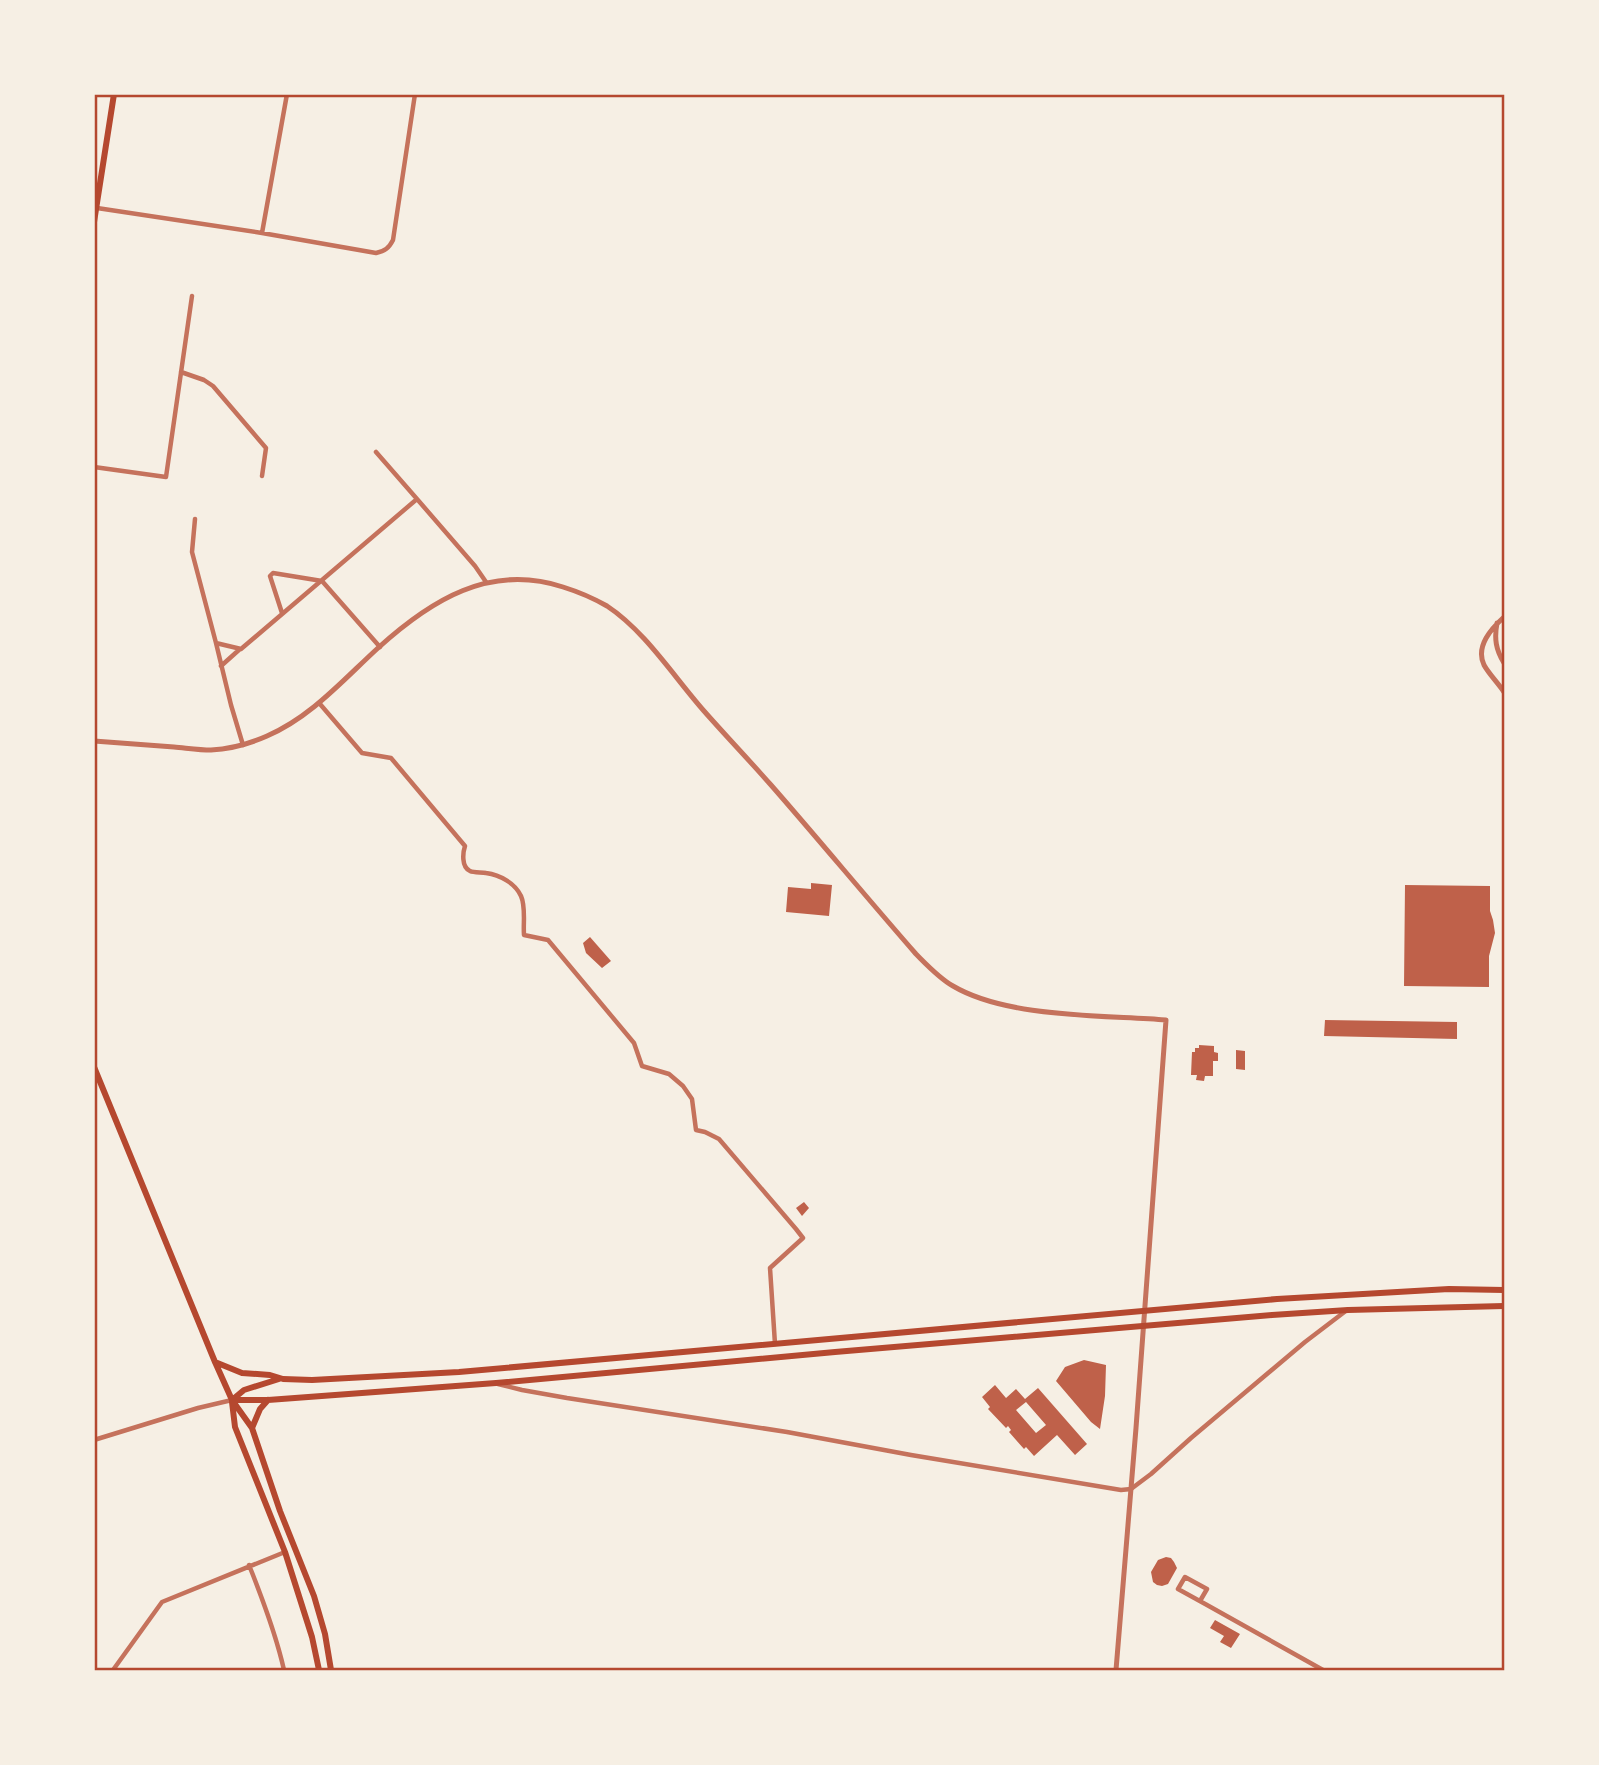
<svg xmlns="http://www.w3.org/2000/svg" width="1599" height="1765" viewBox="0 0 1599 1765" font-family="Lato,sans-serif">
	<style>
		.building { fill: #bf614a; fill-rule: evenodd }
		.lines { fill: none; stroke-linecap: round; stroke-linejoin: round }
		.minor { stroke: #c5725c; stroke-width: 4.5 }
		.tertiary { stroke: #c5725c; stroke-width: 5 }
		.secondary { stroke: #b5482f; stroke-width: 6 }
		.neatline { fill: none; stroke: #b5482f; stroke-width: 2.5 }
	</style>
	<rect width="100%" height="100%" fill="#f6efe4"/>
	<path class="building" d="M 811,883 L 832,885 L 829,916 L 786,912 L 788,887 L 811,889 Z
		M 1405,885 L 1490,886 L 1490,911 L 1493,920 L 1495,933 L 1489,956 L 1489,987 L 1404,986 Z
		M 590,937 L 611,961 L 602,968 L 586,953 L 583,943 Z
		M 1325,1020 L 1457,1022 L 1457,1039 L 1324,1036 Z
		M 1199,1045 L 1214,1046 L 1214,1052 L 1218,1053 L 1218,1061 L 1213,1061 L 1213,1076 L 1205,1076 L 1204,1081 L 1196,1080 L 1197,1075 L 1191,1075 L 1192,1052 L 1195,1052 L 1195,1048 L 1199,1048 Z
		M 1236,1050 L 1245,1051 L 1245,1070 L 1236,1069 Z
		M 804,1202 L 809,1208 L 802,1216 L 796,1208 Z
		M 1084,1360 L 1106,1365 L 1105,1396 L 1100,1429 L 1091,1422 L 1056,1381 L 1065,1367 Z
		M 995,1385 L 1006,1398 L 1016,1389 L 1025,1399 L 1038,1388 L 1087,1444 L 1075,1455 L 1057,1435 L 1034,1456 L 1026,1447 L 1024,1449 L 1009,1432 L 1011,1430 L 1008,1426 L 1006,1428 L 988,1409 L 990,1407 L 982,1397 ZM 1026,1402 L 1046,1425 L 1036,1433 L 1016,1410 Z
		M 1166,1557 L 1171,1558 L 1174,1562 L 1177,1568 L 1168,1584 L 1162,1586 L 1157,1585 L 1153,1582 L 1151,1572 L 1158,1560 Z
		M 1215,1620 L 1240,1634 L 1231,1648 L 1220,1642 L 1224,1636 L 1210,1628 Z"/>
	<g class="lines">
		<path class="minor" d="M 97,208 L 262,233 L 376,253 C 385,251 389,248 393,240 L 415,94
			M 262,233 L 287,94
			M 181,372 L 204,380 L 213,386 L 266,448 L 262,476
			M 94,467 L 166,477 L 192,296
			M 417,499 L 475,566 L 486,582
			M 195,519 L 192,552 L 216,643 L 241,649 L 417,499 L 376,452
			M 282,613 L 270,576 L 273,573 L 322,581 L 380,647
			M 216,643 L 231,705 L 243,745
			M 221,666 L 240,649
			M 320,704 L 362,753 L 391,758 L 465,846 C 463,852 461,867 470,871 C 474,873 482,872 486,873 C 500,875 515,883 521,896 C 526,907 523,923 524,935 L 548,940 L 634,1043 L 642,1066 L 669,1074 L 683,1086 L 692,1099 L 696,1130 L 705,1132 L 719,1139 L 796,1229 L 803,1238 L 770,1268 L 775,1344
			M 498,1384 L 522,1390 L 567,1398 L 787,1432 L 911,1455 L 1121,1490 L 1131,1489 L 1151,1474 L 1191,1438 L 1305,1342 L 1347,1310
			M 94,1440 L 198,1408 L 232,1400
			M 249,1565 C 263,1600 276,1634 284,1670
			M 1200,1601 L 1207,1589 L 1185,1577 L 1178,1589 L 1207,1605 L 1323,1670
			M 113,1670 L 162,1602 L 285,1552"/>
		<path class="tertiary" d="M 1504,617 C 1492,628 1475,646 1484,665 C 1489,674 1498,683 1504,692
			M 1497,623 C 1494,639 1496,650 1504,663
			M 94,741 C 121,743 147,745 174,747 C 186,748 199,750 211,750 C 230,749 249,744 267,736 C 311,717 343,680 378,648 C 431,600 490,563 563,587 C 579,592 593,598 607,606 C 645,631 674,677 704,711 C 726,736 749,760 771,785 C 820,841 867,898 916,954 C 927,965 939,978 953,986 C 1007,1018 1103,1015 1166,1020 L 1136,1428 L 1116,1670"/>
		<path class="secondary" d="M 94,222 L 114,94
			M 94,1067 L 215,1362 L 232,1400 L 252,1428 L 280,1511 L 314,1596 L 325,1634 L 331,1670
			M 215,1362 L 242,1373 L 270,1375 L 283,1379 L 312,1380 L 459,1372 L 1277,1299 L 1449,1289 L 1504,1290
			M 232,1400 L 268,1400 L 496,1383 L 835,1352 L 1272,1315 L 1348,1310 L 1504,1306
			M 232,1400 L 244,1390 L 279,1379
			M 232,1402 L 235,1427 L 285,1552 L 312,1637 L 319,1670
			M 252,1428 L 260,1409 L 268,1400"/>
	</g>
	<rect width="1599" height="1765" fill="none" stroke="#f6efe4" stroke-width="192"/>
	<rect x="96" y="96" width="1407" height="1573" class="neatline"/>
</svg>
